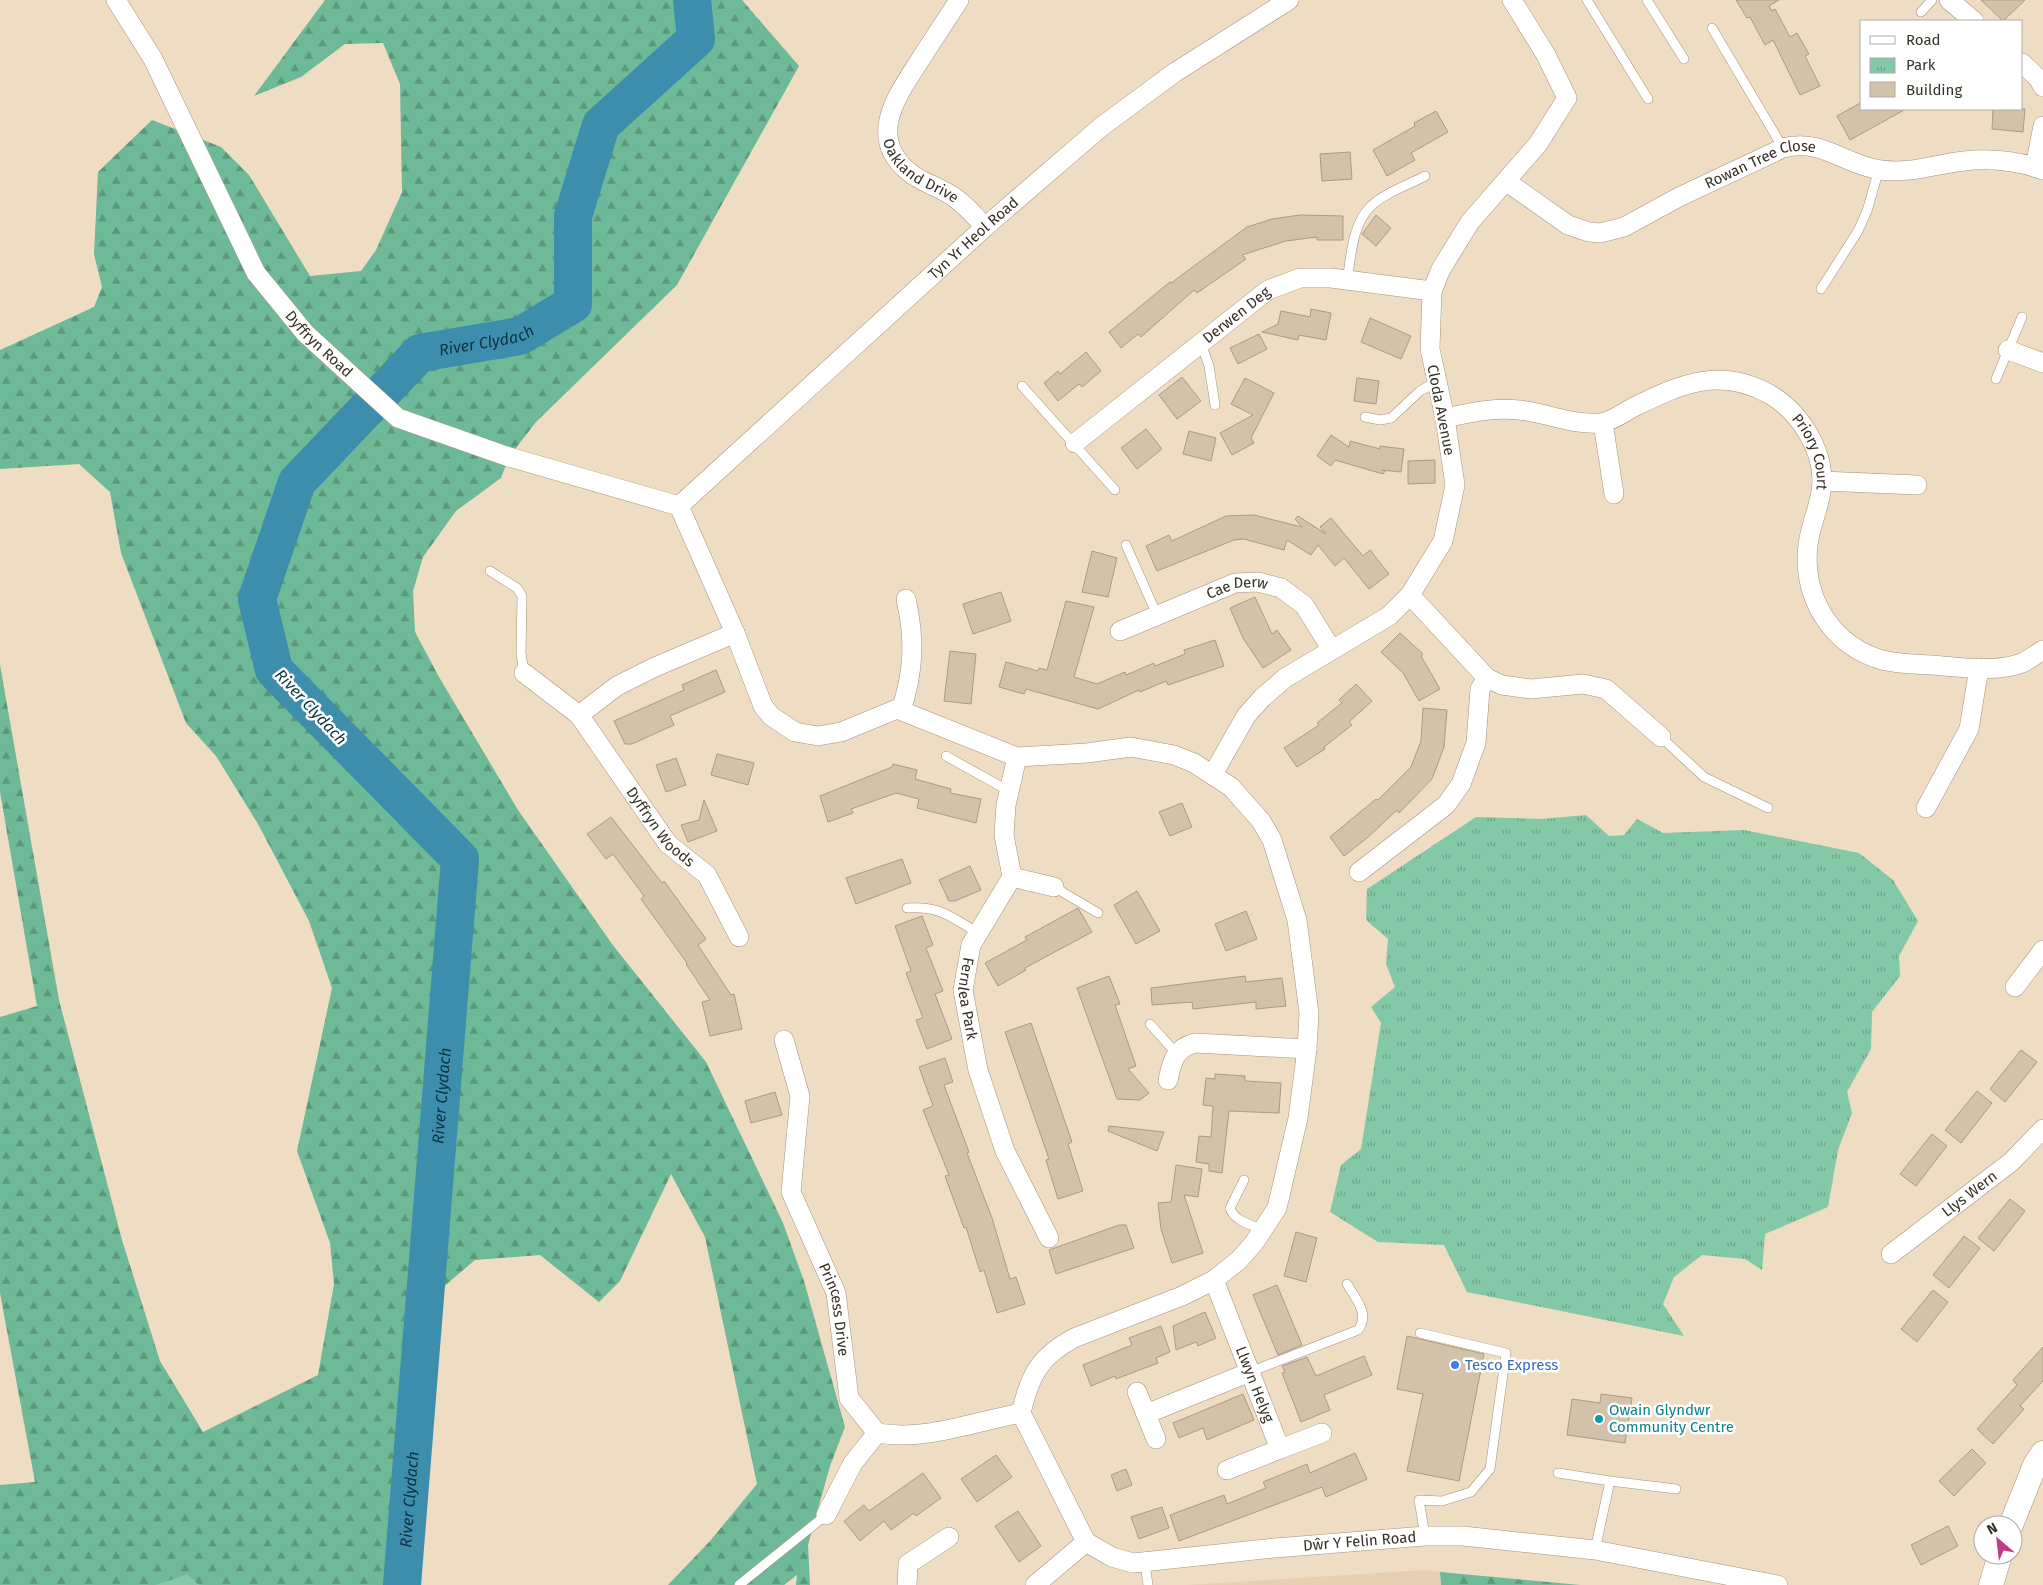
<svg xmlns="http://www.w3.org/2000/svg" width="2043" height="1585" viewBox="0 0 2043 1585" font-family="'Fira Sans',sans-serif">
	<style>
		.built { fill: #e6d0b1 }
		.grass { fill: #83c9a8 }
		.forest { fill: url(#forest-firs) }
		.park { fill: url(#park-tufts) }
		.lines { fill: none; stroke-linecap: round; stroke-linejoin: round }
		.river { stroke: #3d8dac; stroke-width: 38 }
		.building { fill: #d3c2aa; stroke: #ac9b83 }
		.service-casing { stroke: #a4937c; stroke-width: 10 }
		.minor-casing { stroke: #a4937c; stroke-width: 20 }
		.tertiary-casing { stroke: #a4937c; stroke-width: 25 }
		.service { stroke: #fff; stroke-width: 9 }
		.minor { stroke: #fff; stroke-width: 19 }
		.tertiary { stroke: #fff; stroke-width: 24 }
		.shop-dot { fill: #3f7fe0; stroke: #fff; stroke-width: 2 }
		.culture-dot { fill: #0f9aa8; stroke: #fff; stroke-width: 2 }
		.labels { text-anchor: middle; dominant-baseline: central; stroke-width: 5; stroke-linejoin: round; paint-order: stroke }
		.street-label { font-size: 15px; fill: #373026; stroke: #fff }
		.shop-label { font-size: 15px; fill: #366cbe; stroke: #fff; text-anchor: start }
		.culture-label { font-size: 15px; fill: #0d838f; stroke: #fff; text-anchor: start }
		.water-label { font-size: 16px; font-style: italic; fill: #0d3240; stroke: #fff }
	</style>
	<defs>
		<pattern id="forest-firs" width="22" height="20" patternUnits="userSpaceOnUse" patternTransform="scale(1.25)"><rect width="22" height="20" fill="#6eb997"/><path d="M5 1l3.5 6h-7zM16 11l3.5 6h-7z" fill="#5b977b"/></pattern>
		<pattern id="park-tufts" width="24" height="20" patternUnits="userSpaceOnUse" patternTransform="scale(1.25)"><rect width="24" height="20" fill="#83c9a8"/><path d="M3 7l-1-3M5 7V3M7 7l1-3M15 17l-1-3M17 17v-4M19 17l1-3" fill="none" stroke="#6ca489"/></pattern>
	</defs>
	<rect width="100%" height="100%" fill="#eedcc3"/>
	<path class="built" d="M 1425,1570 L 1440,1572 L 1441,1585 L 1188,1585 Z"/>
	<path class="grass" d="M 187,1575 L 199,1585 L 155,1585 L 156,1584 Z"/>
	<path class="forest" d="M 325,0 L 742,0 L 799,66 L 677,285 L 536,422 L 509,457 L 501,478 L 456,511 L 423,557 L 413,591 L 415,632 L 439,677 L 518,810 L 612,944 L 706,1062 L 783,1223 L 804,1281 L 845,1427 L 830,1466 L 808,1545 L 810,1585 L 796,1585 L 797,1575 L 784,1585 L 668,1585 L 710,1541 L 757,1484 L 705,1237 L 671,1174 L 620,1281 L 599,1302 L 540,1255 L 475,1260 L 409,1316 L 390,1585 L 199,1585 L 187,1575 L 155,1585 L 0,1585 L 0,1485 L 35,1482 L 0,1293 L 0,1017 L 37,1006 L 0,792 L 0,665 L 59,1000 L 122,1240 L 160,1361 L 203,1432 L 318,1375 L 334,1284 L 330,1243 L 297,1151 L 332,988 L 309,921 L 258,824 L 216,756 L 186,723 L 121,553 L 110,492 L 79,464 L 0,469 L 0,350 L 94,307 L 102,287 L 94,254 L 98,172 L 152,120 L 221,147 L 249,175 L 310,276 L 361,271 L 376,250 L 402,192 L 400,84 L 383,43 L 345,44 L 301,77 L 254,96 Z
		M 1440,1572 L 1580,1585 L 1441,1585 Z"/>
	<path class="park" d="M 1586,815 L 1609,836 L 1624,835 L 1637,819 L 1663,833 L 1744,830 L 1859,853 L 1893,880 L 1918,921 L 1899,956 L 1900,976 L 1872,1012 L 1871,1049 L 1847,1092 L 1852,1113 L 1838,1150 L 1828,1207 L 1765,1234 L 1762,1270 L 1745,1259 L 1702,1255 L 1674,1277 L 1663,1304 L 1684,1336 L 1467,1292 L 1444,1245 L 1378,1242 L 1330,1212 L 1341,1165 L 1361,1149 L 1381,1023 L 1371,1007 L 1395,987 L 1386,964 L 1388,939 L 1366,920 L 1367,889 L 1476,817 L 1542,819 Z"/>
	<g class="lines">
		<path class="river" id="s1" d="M 402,1585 L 460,859 L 274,670 L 257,599 L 297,482 L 420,353 L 520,336 L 573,304 L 573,216 L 601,125 L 696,39 L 692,0"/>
	</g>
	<path class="building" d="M 1736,0 L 1779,0 L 1769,6 L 1772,11 L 1775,9 L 1790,37 L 1797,33 L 1809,54 L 1805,56 L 1820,86 L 1800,95 L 1773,40 L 1765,45 L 1750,17 L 1747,18 Z
		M 1981,0 L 2025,0 L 2003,21 Z
		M 1862,102 L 1862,109 L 1906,109 L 1850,140 L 1837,116 Z
		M 1993,109 L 2025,109 L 2023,132 L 1992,129 Z
		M 1436,111 L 1448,132 L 1411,153 L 1415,160 L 1387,176 L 1373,150 L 1415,126 L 1414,123 Z
		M 1350,152 L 1352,179 L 1322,181 L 1320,154 Z
		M 1300,215 L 1343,216 L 1343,240 L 1317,240 L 1317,237 L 1286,241 L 1242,255 L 1246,259 L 1197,293 L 1194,290 L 1141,337 L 1138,334 L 1121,348 L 1109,332 L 1170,282 L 1171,283 L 1247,227 L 1272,219 Z
		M 1376,215 L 1391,228 L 1376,246 L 1362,234 Z
		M 1311,309 L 1331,313 L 1326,340 L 1299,335 L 1298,340 L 1262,332 L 1278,324 L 1281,311 L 1310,317 Z
		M 1370,318 L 1411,336 L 1401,359 L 1361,342 Z
		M 1259,334 L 1267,349 L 1238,364 L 1230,348 Z
		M 1086,352 L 1101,371 L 1082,387 L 1079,384 L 1058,401 L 1044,383 L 1058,371 L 1060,374 Z
		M 1182,377 L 1201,401 L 1177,419 L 1159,395 Z
		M 1245,378 L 1274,393 L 1251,438 L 1254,443 L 1232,455 L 1220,433 L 1253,415 L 1231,404 Z
		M 1357,378 L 1379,381 L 1376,404 L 1354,401 Z
		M 1146,429 L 1162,449 L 1137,469 L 1121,448 Z
		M 1189,431 L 1216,438 L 1211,461 L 1183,454 Z
		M 1331,435 L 1349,447 L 1350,441 L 1380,449 L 1380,446 L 1404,449 L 1401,472 L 1382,470 L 1385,471 L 1383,474 L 1335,460 L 1331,466 L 1317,456 Z
		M 1435,460 L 1435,483 L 1408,484 L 1408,461 Z
		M 1254,515 L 1302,527 L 1295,519 L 1298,516 L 1326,534 L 1320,527 L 1331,518 L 1363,556 L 1370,550 L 1389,574 L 1369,589 L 1344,558 L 1335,566 L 1318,545 L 1311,555 L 1287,540 L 1284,550 L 1244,539 L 1234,540 L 1157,571 L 1146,546 L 1169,535 L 1172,541 L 1226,516 Z
		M 1092,551 L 1117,558 L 1108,597 L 1082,592 Z
		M 1001,592 L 1011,621 L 973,634 L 963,604 Z
		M 1255,597 L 1272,634 L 1277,630 L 1291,650 L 1263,668 L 1243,638 L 1230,608 Z
		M 1066,601 L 1094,607 L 1074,677 L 1097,684 L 1125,672 L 1126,675 L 1154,663 L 1155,666 L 1185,654 L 1184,650 L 1215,640 L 1224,666 L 1168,685 L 1166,681 L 1140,692 L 1139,690 L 1098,709 L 1026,689 L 1024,694 L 999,687 L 1006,662 L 1038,671 L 1039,668 L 1047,670 Z
		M 1400,633 L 1423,654 L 1421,656 L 1440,689 L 1419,701 L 1403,673 L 1381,652 Z
		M 950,651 L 976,654 L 971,704 L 944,701 Z
		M 716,670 L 725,692 L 670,716 L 674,725 L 632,744 L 625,744 L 614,721 L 684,690 L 682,685 Z
		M 1356,684 L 1372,701 L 1349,722 L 1352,725 L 1324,747 L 1325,749 L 1297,767 L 1284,748 L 1319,725 L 1317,723 L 1342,703 L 1339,700 Z
		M 1423,708 L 1447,710 L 1444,747 L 1432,779 L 1399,813 L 1397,810 L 1367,838 L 1344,856 L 1330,837 L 1376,799 L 1378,800 L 1411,767 L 1421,741 Z
		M 717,754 L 754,763 L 748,785 L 711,775 Z
		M 676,758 L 686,785 L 666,792 L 656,765 Z
		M 893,764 L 917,770 L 915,779 L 951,789 L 950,793 L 981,799 L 976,823 L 917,808 L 919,799 L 896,793 L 851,809 L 853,813 L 828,822 L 820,796 L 892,767 Z
		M 704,800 L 717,831 L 688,842 L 681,825 L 699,820 Z
		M 1182,803 L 1192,827 L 1170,836 L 1159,812 Z
		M 611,817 L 662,883 L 664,881 L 706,939 L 698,945 L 731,995 L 734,994 L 742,1029 L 710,1036 L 702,1002 L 710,1000 L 686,964 L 687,963 L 641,899 L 644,896 L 613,854 L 606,859 L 587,834 Z
		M 902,859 L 911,883 L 856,904 L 846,878 Z
		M 970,866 L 981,890 L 955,901 L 949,901 L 939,880 Z
		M 1137,891 L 1160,931 L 1136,944 L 1114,905 Z
		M 1078,908 L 1092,932 L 1025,968 L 1026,970 L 998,986 L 985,963 L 1027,940 L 1025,937 Z
		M 1246,911 L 1257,939 L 1226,951 L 1215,924 Z
		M 922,916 L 933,945 L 926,948 L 943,991 L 935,994 L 952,1039 L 927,1049 L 916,1020 L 923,1018 L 906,973 L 911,971 L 895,926 Z
		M 1109,976 L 1120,1004 L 1115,1005 L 1136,1066 L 1128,1069 L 1149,1093 L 1140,1100 L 1117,1099 L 1077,988 Z
		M 1245,976 L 1246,982 L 1282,978 L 1286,1006 L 1256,1009 L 1256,1002 L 1193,1009 L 1192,1002 L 1152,1005 L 1151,988 Z
		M 1031,1023 L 1072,1142 L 1068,1144 L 1083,1191 L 1058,1199 L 1046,1160 L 1049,1159 L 1005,1032 Z
		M 2021,1050 L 2037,1062 L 2005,1102 L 1990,1089 Z
		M 945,1058 L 953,1082 L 944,1085 L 969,1152 L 967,1153 L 992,1218 L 1010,1279 L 1016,1277 L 1025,1304 L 997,1313 L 984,1270 L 980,1272 L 966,1227 L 964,1228 L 945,1176 L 949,1175 L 923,1110 L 933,1106 L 919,1067 Z
		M 1215,1074 L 1245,1076 L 1245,1081 L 1281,1083 L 1279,1113 L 1229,1111 L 1222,1173 L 1209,1171 L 1209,1164 L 1196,1162 L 1199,1136 L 1211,1137 L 1213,1106 L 1203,1105 L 1206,1078 L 1215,1079 Z
		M 1977,1091 L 1992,1103 L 1961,1143 L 1945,1130 Z
		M 775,1092 L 782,1115 L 751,1123 L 745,1101 Z
		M 1109,1126 L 1164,1132 L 1157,1151 L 1108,1131 Z
		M 1932,1134 L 1947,1146 L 1916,1186 L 1900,1174 Z
		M 1176,1165 L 1202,1169 L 1198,1197 L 1184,1195 L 1203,1253 L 1172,1263 L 1161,1229 L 1158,1203 L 1171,1202 Z
		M 2010,1199 L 2025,1211 L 1994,1251 L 1978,1238 Z
		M 1119,1225 L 1126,1225 L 1134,1248 L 1056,1274 L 1049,1250 Z
		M 1296,1232 L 1317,1238 L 1306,1282 L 1284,1276 Z
		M 1964,1236 L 1980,1248 L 1949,1288 L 1933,1275 Z
		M 1277,1285 L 1302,1345 L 1278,1355 L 1253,1295 Z
		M 1933,1290 L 1948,1302 L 1917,1342 L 1901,1329 Z
		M 1205,1312 L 1216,1338 L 1198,1346 L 1196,1342 L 1176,1350 L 1173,1326 Z
		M 1161,1326 L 1170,1352 L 1156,1358 L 1158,1363 L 1116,1379 L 1115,1376 L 1091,1386 L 1083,1365 L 1132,1345 L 1129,1338 Z
		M 1407,1336 L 1484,1354 L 1459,1481 L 1407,1471 L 1423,1394 L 1397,1389 Z
		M 2043,1347 L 2043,1381 L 2020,1406 L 2024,1409 L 1993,1444 L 1977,1429 L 2017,1385 L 2013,1380 Z
		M 1364,1356 L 1372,1375 L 1324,1395 L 1330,1410 L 1301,1422 L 1282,1373 L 1285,1372 L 1282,1366 L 1307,1357 L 1316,1376 Z
		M 1243,1394 L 1254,1420 L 1207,1440 L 1203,1428 L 1179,1438 L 1173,1423 Z
		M 1601,1394 L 1632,1398 L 1625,1443 L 1567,1435 L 1572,1399 L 1600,1403 Z
		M 1972,1449 L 1986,1463 L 1954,1496 L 1939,1481 Z
		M 1355,1453 L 1367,1479 L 1326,1497 L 1322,1487 L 1179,1541 L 1170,1515 L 1224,1495 L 1227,1504 L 1266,1488 L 1263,1482 L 1307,1464 L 1310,1473 Z
		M 996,1455 L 1012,1477 L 977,1502 L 961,1479 Z
		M 1126,1469 L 1132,1485 L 1117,1491 L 1111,1475 Z
		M 923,1473 L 941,1498 L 916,1516 L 914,1513 L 891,1530 L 884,1521 L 860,1541 L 844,1521 L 864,1505 L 869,1511 Z
		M 1162,1507 L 1169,1528 L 1139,1539 L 1131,1517 Z
		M 1018,1511 L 1041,1546 L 1019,1562 L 995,1526 Z
		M 1948,1526 L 1958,1546 L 1921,1565 L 1911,1545 Z"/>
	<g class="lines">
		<defs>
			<path id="service" d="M 1587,0 L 1648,99
				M 1647,0 L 1684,59
				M 1921,12 L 1932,0
				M 1712,28 L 1783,148
				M 1347,281 C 1351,257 1352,225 1370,207 C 1384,193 1408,185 1425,176
				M 1821,289 L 1858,231 L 1867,211 L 1879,169
				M 1201,344 L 1209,366 L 1215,405
				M 1996,379 L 2022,317
				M 1022,386 L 1115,490
				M 1365,417 L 1380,420 L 1391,418 L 1420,391 L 1436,382
				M 1126,545 L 1157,615
				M 490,571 L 517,588 L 522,596 L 521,653 L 524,673
				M 1661,737 L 1704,777 L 1768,808
				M 946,756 L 1009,791
				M 1054,887 L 1098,913
				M 907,908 C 940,906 950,916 978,933
				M 1150,1024 L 1176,1053
				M 1244,1180 L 1230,1208 C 1234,1221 1252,1225 1263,1230
				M 1420,1333 L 1506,1353 L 1490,1469 L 1471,1492 L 1442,1501 L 1419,1500 L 1425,1536
				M 1250,1372 L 1358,1330 C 1370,1314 1356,1299 1347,1284
				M 1558,1473 L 1610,1481 L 1595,1550
				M 1610,1481 L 1676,1489
				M 1145,1564 L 1148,1585
				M 739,1585 L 826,1515"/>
			<g id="minor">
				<path id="s2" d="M 116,0 L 153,59 L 256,273 L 305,333 L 398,418 L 509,457 L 679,506"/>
				<path id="s3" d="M 959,0 C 947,19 934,38 922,57 C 899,93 865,136 909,172 C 921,182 936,186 949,194 C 963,202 974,215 985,227"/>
				<path d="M 1949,0 L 1974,21"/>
				<path d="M 2022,63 L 2038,78 L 2043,87"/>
				<path d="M 2035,167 L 2043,126"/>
				<path id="s4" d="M 1507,182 L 1568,225 L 1589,232 L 1600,233 L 1624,227 L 1679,197 L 1783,148 C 1823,138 1844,165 1881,170 C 1912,174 1935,164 1964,161 C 1991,158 2018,161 2043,170"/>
				<path d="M 2008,350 L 2043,363"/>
				<path id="s5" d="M 1445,418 C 1470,413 1493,407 1519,410 C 1547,413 1571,425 1600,423 C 1611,422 1624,412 1634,407 C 1681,384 1720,366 1771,395 C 1799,412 1822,447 1822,481 C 1822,503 1810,524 1808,545 C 1802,597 1831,645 1882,660 C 1898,664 1915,664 1931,665 C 1960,667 1995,673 2022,663 C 2029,660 2036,654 2043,650"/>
				<path d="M 1603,423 L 1614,494"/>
				<path id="s6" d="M 1075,443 L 1268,290 L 1300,278 L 1331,278 L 1432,291"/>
				<path d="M 1822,481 L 1917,485"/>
				<path d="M 679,506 L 735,633 L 763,706 L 771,716 L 795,732 L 818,736 L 841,732 L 897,709 L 1017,757 L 1087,753 L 1131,747 L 1174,755 L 1194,763 L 1231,787 L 1261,821 L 1272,840 L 1297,920 L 1309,1013 L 1307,1049 L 1298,1118 L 1277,1208 L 1254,1243 L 1239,1260 L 1214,1280 L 1182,1296 L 1074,1338 C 1039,1357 1030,1375 1021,1413"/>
				<path id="s7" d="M 679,506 L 985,227 L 1101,127 L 1174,73 L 1289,0"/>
				<path d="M 1410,595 L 1487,678 L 1502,685 L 1531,689 L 1583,684 L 1606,689 L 1661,737"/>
				<path id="s8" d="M 1120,631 L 1235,583 L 1258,582 L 1281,588 L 1304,605 L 1332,650"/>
				<path id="s9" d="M 524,673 L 579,715 L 668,844 L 707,875 L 739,937"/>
				<path d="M 901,710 C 914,672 915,638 906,599"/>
				<path d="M 579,715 L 617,686 L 655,667 L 735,633"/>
				<path id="s10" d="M 1017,757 L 1006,805 L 1004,835 L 1012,877 L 971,945 L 963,990 L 978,1070 L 1005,1151 L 1049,1238"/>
				<path d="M 1213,774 L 1246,716 L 1262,698 L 1285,678 L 1389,616 L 1410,595 L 1443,541 L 1455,485 L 1445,418 L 1430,349 L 1432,291 L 1441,269 L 1470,222 L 1538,144 L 1567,98 L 1546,55 L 1512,0"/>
				<path d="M 1926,808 L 1969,729 L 1979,668"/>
				<path d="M 1359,872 L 1446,805 L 1461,784 L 1476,743 L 1480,689 L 1487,678"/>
				<path d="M 1012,877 L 1054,887"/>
				<path d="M 2015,987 L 2043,950"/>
				<path id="s11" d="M 784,1040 L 800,1096 L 791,1192 L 836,1293 L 849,1398 L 877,1433 C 926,1441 973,1422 1021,1413"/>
				<path d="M 1168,1080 C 1172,1061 1175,1048 1195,1043 L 1307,1049"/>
				<path id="s12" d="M 1891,1254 L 2011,1162 L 2043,1129"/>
				<path id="s13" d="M 1214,1280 L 1280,1449 L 1322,1433"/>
				<path d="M 1137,1392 L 1156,1439"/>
				<path id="s14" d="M 1021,1413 L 1086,1542 L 1112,1557 L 1133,1563 L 1275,1548 L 1425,1536 L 1463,1536 L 1595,1550 L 1778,1585"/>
				<path d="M 1146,1414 L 1250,1372"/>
				<path d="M 1227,1470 L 1280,1449"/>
				<path d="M 826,1515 L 853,1463 L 877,1433"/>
				<path d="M 907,1585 L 908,1564 L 949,1537"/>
				<path d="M 1035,1585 L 1086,1542"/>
			</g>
			<path id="tertiary" d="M 2011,1525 L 2035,1465 L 2043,1453
				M 1991,1585 L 2000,1555"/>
		</defs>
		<use href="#service" class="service-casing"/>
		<use href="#minor" class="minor-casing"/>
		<use href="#tertiary" class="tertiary-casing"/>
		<use href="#service" class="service"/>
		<use href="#minor" class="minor"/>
		<use href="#tertiary" class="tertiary"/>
	</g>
	<circle class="shop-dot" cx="1455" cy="1365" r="5"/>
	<circle class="culture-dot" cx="1599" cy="1419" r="5"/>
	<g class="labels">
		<g class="street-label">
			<text stroke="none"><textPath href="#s3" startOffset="206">Oakland Drive</textPath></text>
			<text stroke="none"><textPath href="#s4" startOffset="284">Rowan Tree Close</textPath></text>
			<text stroke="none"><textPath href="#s7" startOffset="398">Tyn Yr Heol Road</textPath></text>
			<text stroke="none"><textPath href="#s6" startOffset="206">Derwen Deg</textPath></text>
			<text stroke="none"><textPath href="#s2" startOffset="402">Dyffryn Road</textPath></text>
			<text transform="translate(1441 410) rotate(79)">Cloda Avenue</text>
			<text stroke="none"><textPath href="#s5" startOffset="412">Priory Court</textPath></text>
			<text stroke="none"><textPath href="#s8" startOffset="126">Cae Derw</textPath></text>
			<text stroke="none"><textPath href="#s9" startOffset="208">Dyffryn Woods</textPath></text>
			<text stroke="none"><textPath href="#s10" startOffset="256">Fernlea Park</textPath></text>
			<text stroke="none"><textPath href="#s12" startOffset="99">Llys Wern</textPath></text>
			<text stroke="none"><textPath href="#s11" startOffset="281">Princess Drive</textPath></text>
			<text stroke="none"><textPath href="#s13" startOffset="112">Llwyn Helyg</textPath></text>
			<text stroke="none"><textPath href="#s14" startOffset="424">Dŵr Y Felin Road</textPath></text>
		</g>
		<g class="shop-label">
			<text x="1465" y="1365">Tesco Express</text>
		</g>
		<g class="culture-label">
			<text x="1609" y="1410">Owain Glyndwr<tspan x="1609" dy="17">Community Centre</tspan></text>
		</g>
		<g class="water-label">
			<text stroke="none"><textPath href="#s1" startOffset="1436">River Clydach</textPath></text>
			<text transform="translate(311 707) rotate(47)">River Clydach</text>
			<text stroke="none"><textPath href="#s1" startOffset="491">River Clydach</textPath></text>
			<text stroke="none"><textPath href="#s1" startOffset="86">River Clydach</textPath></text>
		</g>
	</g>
	<rect x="1860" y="20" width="162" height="90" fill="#ffffff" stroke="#afaca8"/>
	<rect x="1870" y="36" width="25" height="8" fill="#ffffff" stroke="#afaca8"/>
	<text x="1906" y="45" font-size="15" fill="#373026">Road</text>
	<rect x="1870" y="58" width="25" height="15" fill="url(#park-tufts)" stroke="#afaca8"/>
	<text x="1906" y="70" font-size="15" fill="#373026">Park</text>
	<rect x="1870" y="82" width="25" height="15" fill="#d3c2aa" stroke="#afaca8"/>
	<text x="1906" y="95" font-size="15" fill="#373026">Building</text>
	<g transform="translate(1998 1540) rotate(332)"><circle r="24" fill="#ffffff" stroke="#afaca8"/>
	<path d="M0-4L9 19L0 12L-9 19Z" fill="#be3c84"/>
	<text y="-8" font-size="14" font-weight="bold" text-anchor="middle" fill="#373026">N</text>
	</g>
</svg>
